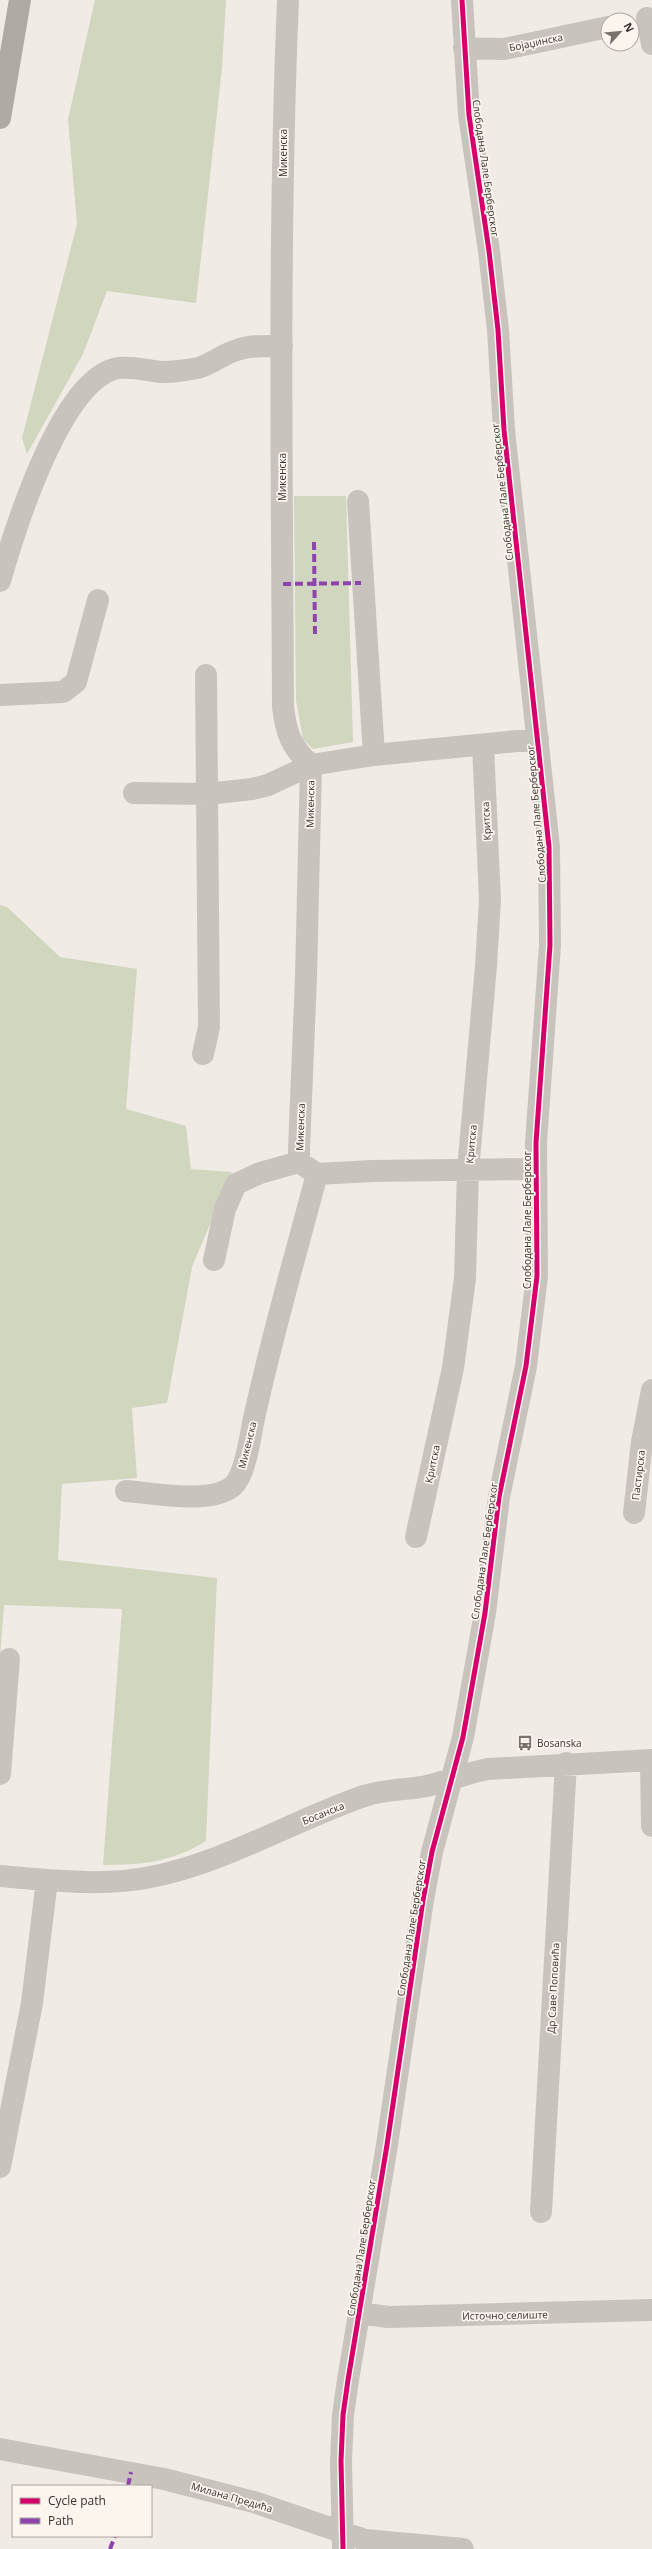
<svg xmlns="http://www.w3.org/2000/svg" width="652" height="2549" viewBox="0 0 652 2549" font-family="'Open Sans',sans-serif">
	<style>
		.green { fill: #d1d6bf }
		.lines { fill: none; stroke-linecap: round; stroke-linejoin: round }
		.minor { stroke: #c9c3be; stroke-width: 22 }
		.highway { stroke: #afaaa4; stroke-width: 22 }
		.quiet { stroke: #8e44ad; stroke-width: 4; stroke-dasharray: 8 4; stroke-linecap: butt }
		.cycleway-casing { stroke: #fbf5ee; stroke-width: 8 }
		.cycleway { stroke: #d6006c; stroke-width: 5 }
		.labels { text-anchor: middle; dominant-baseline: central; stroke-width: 3.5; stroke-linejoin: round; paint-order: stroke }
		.street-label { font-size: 10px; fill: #3b302b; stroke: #fbf5ee }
		.poi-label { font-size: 10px; fill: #3b302b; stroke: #fbf5ee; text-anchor: start }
	</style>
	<rect width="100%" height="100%" fill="#f0ebe5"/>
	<path class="green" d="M 95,0 L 226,0 L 222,68 L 196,303 L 107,291 L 83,354 L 27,454 L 22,438 L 77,224 L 68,119 Z
		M 294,496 L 346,496 L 353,742 L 313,749 L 303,739 L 296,700 Z
		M 0,905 L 7,907 L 60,957 L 137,969 L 126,1109 L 186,1126 L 191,1169 L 232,1172 L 192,1267 L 167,1403 L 132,1408 L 137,1478 L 62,1484 L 58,1560 L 217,1578 L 206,1841 C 173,1862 140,1865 103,1865 L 122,1609 L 4,1605 L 0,1658 Z"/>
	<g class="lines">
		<path class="minor" d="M 288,0 C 278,236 282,472 283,707 C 286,733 291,747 311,765 L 306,977 L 299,1149 L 299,1162 L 317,1174
			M 647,18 L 652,44
			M 464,48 L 504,49 L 608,27
			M 358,501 L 374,755
			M 0,581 C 14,532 62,375 119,368 C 133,366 148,371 162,372 C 172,372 187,370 198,368 C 212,364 223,354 237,350 C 251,345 266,346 282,346
			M 0,695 L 63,692 L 76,682 L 98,600
			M 134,793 L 207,794 L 252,789 L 268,785 L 311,765 L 374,755 L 538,739
			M 203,1054 L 209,1027 L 206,675
			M 317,1174 L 372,1171 L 536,1169
			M 214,1260 L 225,1209 L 236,1184 L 260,1173 L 299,1162
			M 126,1491 C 155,1493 210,1505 233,1486 C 245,1475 250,1439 253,1423 C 271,1339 295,1257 317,1174
			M 634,1513 L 642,1442 L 652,1390
			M 416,1537 L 453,1368 L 465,1278 L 468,1170 L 486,966 L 490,900 L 483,746
			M 651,1760 L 652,1826
			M 0,1774 L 9,1659
			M 0,1876 C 49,1880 103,1887 151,1877 C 226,1862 292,1821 364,1796 C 385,1789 406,1790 427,1786 C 448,1781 467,1773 488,1769 L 652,1760
			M 0,2167 L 32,2003 L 47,1880
			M 541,2212 L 566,1763
			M 359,2313 L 388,2317 L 652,2310
			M 0,2449 L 164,2479 L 254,2502 L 365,2540 L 463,2549
			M 343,2549 L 341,2461 L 343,2415 L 348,2380 L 387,2145 L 423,1900 L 432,1852 L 463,1737 L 485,1613 L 499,1497 L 526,1366 L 537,1276 L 536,1143 L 550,945 L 549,847 L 504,430 L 498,330 L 489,251 L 469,115 L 462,0"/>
		<path class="highway" d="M 0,118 L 20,0"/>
		<path class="quiet" d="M 314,542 L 315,635
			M 283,584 L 361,583
			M 128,2486 L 131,2472
			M 110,2549 L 115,2536"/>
		<defs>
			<path id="cycleway" d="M 343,2549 L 341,2461 L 343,2415 L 348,2380 L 387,2145 L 423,1900 L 432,1852 L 463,1737 L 485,1613 L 499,1497 L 526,1366 L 537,1276 L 536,1143 L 550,945 L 549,847 L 504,430 L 498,330 L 489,251 L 469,115 L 462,0"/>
		</defs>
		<use href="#cycleway" class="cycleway-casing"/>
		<use href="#cycleway" class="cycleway"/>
	</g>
	<defs>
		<symbol id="bus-bare" viewBox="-9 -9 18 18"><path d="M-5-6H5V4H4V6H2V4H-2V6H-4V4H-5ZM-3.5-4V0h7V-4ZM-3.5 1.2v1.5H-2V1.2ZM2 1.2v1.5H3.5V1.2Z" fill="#7a716c" stroke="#fbf5ee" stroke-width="2.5" paint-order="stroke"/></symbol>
	</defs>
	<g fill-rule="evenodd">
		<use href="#bus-bare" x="514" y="1732" width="22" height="22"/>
	</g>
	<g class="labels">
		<g class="street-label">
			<text transform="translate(536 42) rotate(-12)">Бојаџинска</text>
			<text transform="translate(283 153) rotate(-90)">Микенска</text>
			<text transform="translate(486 168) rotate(82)">Слободана Лале Берберског</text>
			<text transform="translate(282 477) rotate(-90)">Микенска</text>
			<text transform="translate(502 492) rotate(-96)">Слободана Лале Берберског</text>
			<text transform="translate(310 804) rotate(-89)">Микенска</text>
			<text transform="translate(536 814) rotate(-95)">Слободана Лале Берберског</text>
			<text transform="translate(486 821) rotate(-93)">Критска</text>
			<text transform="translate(300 1127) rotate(-88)">Микенска</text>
			<text transform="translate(471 1144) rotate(-85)">Критска</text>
			<text transform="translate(527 1220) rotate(-90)">Слободана Лале Берберског</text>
			<text transform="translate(247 1445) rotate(-76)">Микенска</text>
			<text transform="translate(432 1464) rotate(-78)">Критска</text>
			<text transform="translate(638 1475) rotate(-83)">Пастирска</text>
			<text transform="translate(484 1551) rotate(-82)">Слободана Лале Берберског</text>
			<text transform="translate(323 1813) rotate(-22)">Босанска</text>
			<text transform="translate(411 1928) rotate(-81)">Слободана Лале Берберског</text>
			<text transform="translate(553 1988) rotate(-87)">Др Саве Поповића</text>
			<text transform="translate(361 2248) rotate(-81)">Слободана Лале Берберског</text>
			<text transform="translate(505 2315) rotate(-1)">Источно селиште</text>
			<text transform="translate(232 2497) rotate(16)">Милана Предића</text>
		</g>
		<g class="poi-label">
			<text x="537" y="1743">Bosanska</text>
		</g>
	</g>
	<rect x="12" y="2485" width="140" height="52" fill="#fbf5ee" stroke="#aea6a0"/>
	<rect x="20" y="2498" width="20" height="6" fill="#d6006c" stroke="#aea6a0"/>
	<text x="48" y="2505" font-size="12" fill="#3b302b">Cycle path</text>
	<rect x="20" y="2518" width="20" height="6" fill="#8e44ad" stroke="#aea6a0"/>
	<text x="48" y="2525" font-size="12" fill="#3b302b">Path</text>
	<g transform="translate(620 32) rotate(63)"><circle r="19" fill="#fbf5ee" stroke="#aea6a0"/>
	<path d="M0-3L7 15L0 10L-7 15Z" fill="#7a716c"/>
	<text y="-6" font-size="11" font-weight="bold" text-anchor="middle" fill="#3b302b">N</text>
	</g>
</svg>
